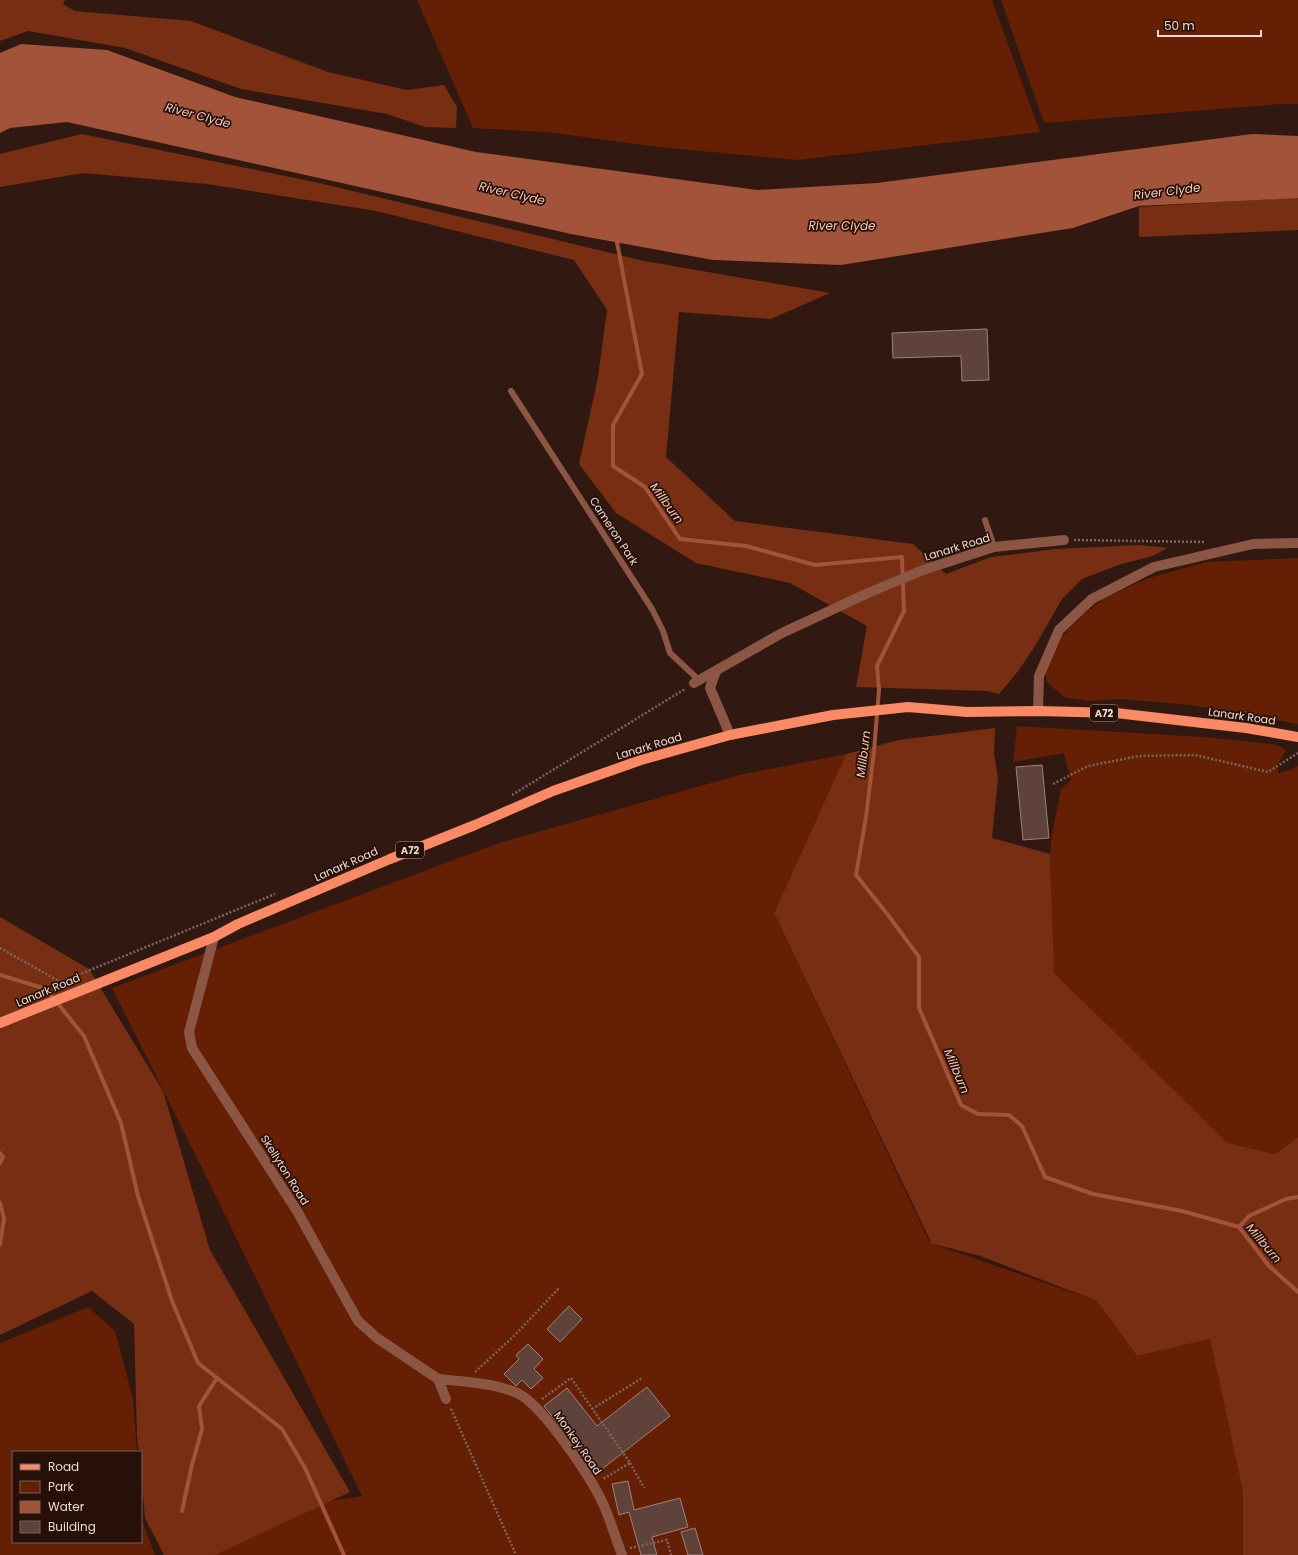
<svg xmlns="http://www.w3.org/2000/svg" width="1298" height="1555" viewBox="0 0 1298 1555" font-family="Poppins,sans-serif">
	<style>
		.green { fill: #641f04 }
		.forest { fill: #782e13 }
		.water { fill: #a25339 }
		.lines { fill: none; stroke-linecap: round; stroke-linejoin: round }
		.stream { stroke: #a25339; stroke-width: 4 }
		.building { fill: #5f433a; stroke: #a08177 }
		.path { stroke: #7b655f; stroke-width: 2.5; stroke-dasharray: 2 2; stroke-linecap: butt }
		.service { stroke: #8c5645; stroke-width: 6 }
		.minor { stroke: #8c5645; stroke-width: 10 }
		.primary { stroke: #fa8a65; stroke-width: 10 }
		.labels { text-anchor: middle; dominant-baseline: central; stroke-width: 3.5; stroke-linejoin: round; paint-order: stroke }
		.shield { fill: #271008; stroke: #b19d98; stroke-width: 1 }
		.shield-label { font-size: 10px; font-weight: bold; fill: #ecdad5 }
		.street-label { font-size: 11px; fill: #ecdad5; stroke: #271008 }
		.water-label { font-size: 12px; font-style: italic; fill: #f5c7b8; stroke: #271008 }
	</style>
	<rect width="100%" height="100%" fill="#311911"/>
	<path class="green" d="M 417,0 L 992,0 L 1040,132 L 797,160 L 659,147 L 546,132 L 473,128 Z
		M 1001,0 L 1298,0 L 1298,104 L 1280,104 L 1044,123 Z
		M 1298,558 L 1298,724 L 1191,705 L 1120,699 L 1087,701 L 1064,697 L 1047,682 L 1045,672 L 1062,636 L 1085,613 L 1105,598 L 1146,579 L 1206,562 Z
		M 1017,726 L 1204,737 L 1271,744 L 1279,746 L 1286,750 L 1277,766 L 1278,773 L 1290,770 L 1298,766 L 1298,1137 L 1275,1154 L 1228,1143 L 1053,973 L 1050,854 L 1052,834 L 1061,789 L 1071,780 L 1064,753 L 1013,762 Z
		M 846,754 L 774,913 L 930,1243 L 1097,1301 L 1137,1356 L 1210,1339 L 1243,1492 L 1243,1555 L 193,1555 L 318,1503 L 362,1496 L 207,1178 L 112,988 L 499,843 L 739,775 Z
		M 88,1307 L 115,1331 L 133,1399 L 137,1452 L 13,1452 L 13,1542 L 141,1542 L 141,1518 L 155,1555 L 0,1555 L 0,1343 Z"/>
	<path class="forest" d="M 0,0 L 65,0 L 63,4 L 75,11 L 191,21 L 328,72 L 407,90 L 444,85 L 457,107 L 456,128 L 425,127 L 387,114 L 241,89 L 125,48 L 28,31 L 0,41 Z
		M 82,134 L 319,183 L 644,261 L 830,293 L 771,319 L 679,312 L 666,457 L 735,521 L 913,544 L 946,574 L 991,557 L 1055,549 L 1140,545 L 1167,548 L 1153,556 L 1118,565 L 1082,579 L 1062,599 L 1037,643 L 1019,670 L 999,694 L 987,691 L 856,687 L 867,626 L 790,583 L 696,563 L 616,513 L 579,464 L 598,377 L 607,310 L 574,260 L 376,211 L 207,184 L 83,173 L 0,187 L 0,154 Z
		M 1282,198 L 1298,198 L 1298,230 L 1139,237 L 1139,207 Z
		M 995,728 L 994,753 L 998,778 L 992,838 L 1050,854 L 1054,973 L 1228,1143 L 1275,1154 L 1298,1137 L 1298,1555 L 1243,1555 L 1243,1492 L 1210,1339 L 1137,1356 L 1097,1301 L 980,1256 L 930,1243 L 930,1240 L 774,913 L 846,754 L 899,740 Z
		M 0,917 L 89,969 L 163,1091 L 210,1250 L 350,1492 L 215,1555 L 164,1555 L 145,1518 L 141,1473 L 141,1452 L 139,1452 L 137,1436 L 134,1324 L 92,1291 L 0,1335 Z"/>
	<path class="water" d="M 21,44 L 107,50 L 235,97 L 476,152 L 757,190 L 877,183 L 1252,134 L 1298,136 L 1298,198 L 1139,206 L 1073,228 L 841,265 L 713,260 L 571,234 L 67,122 L 10,128 L 0,133 L 0,53 Z"/>
	<g class="lines">
		<path class="stream" d="M 616,237 L 642,374 L 613,425 L 613,466 L 645,487 L 680,539 L 746,546 L 815,565 L 902,557 L 904,611 L 877,666 L 879,690 L 874,751 L 866,817 L 856,875 L 888,915 L 919,957 L 919,1008 L 961,1105 L 978,1114 L 1009,1115 L 1022,1126 L 1045,1177 L 1093,1194 L 1182,1211 L 1239,1227 L 1269,1266 L 1298,1292
			M 0,975 L 46,989 L 84,1036 L 121,1123 L 138,1196 L 172,1301 L 198,1363 L 282,1429 L 305,1468 L 344,1555
			M 0,1153 L 3,1157 L 0,1163
			M 0,1203 L 4,1218 L 0,1245
			M 1239,1227 L 1249,1216 L 1286,1199 L 1298,1197
			M 182,1511 L 192,1465 L 202,1429 L 199,1406 L 217,1378"/>
	</g>
	<path class="building" d="M 987,329 L 989,380 L 962,381 L 961,356 L 893,358 L 892,333 Z
		M 1042,765 L 1049,838 L 1023,840 L 1016,767 Z
		M 569,1306 L 582,1319 L 560,1342 L 547,1329 Z
		M 528,1344 L 543,1359 L 534,1369 L 543,1378 L 531,1389 L 522,1380 L 516,1386 L 504,1374 L 519,1359 L 516,1355 Z
		M 647,1387 L 670,1416 L 597,1473 L 544,1406 L 567,1388 L 597,1426 Z
		M 628,1481 L 634,1510 L 680,1498 L 688,1527 L 652,1537 L 657,1555 L 641,1555 L 629,1512 L 619,1515 L 612,1484 Z
		M 695,1528 L 703,1555 L 688,1555 L 681,1532 Z"/>
	<g class="lines">
		<path class="path" d="M 1074,540 L 1205,542
			M 1053,784 L 1088,766 L 1139,756 L 1195,755 L 1268,772 L 1298,753
			M 512,795 L 685,689
			M 0,948 L 64,984
			M 68,982 L 78,975 L 275,894
			M 475,1372 L 515,1335 L 560,1287
			M 542,1399 L 571,1378 L 630,1463 L 603,1479
			M 451,1409 L 516,1555
			M 592,1409 L 642,1378
			M 630,1463 L 644,1488
			M 630,1548 L 667,1540 L 671,1555"/>
		<path class="service" d="M 511,391 L 652,609 L 663,631 L 670,653 L 699,680
			M 985,520 L 994,547"/>
		<path class="minor" d="M 716,671 L 710,688 L 730,735
			M 694,683 L 782,633 L 868,593 L 923,570 L 994,547 L 1064,540
			M 1038,711 L 1039,676 L 1059,630 L 1092,599 L 1154,567 L 1253,544 L 1298,543
			M 214,937 L 189,1032 L 192,1048 L 297,1211 L 358,1321 L 377,1338 L 438,1379 L 446,1399
			M 438,1379 C 461,1381 500,1384 519,1394 C 543,1406 593,1480 604,1506 C 611,1522 616,1539 622,1555"/>
		<path class="primary" d="M 0,1023 L 214,937 L 238,924 L 390,859 L 475,825 L 553,791 L 641,760 L 730,735 L 833,715 L 908,707 L 967,712 L 1038,711 L 1116,713 L 1246,728 L 1298,737"/>
	</g>
	<g class="labels">
		<g class="shield">
			<rect x="1090" y="705" width="28" height="16" rx="3"/>
			<rect x="396" y="842" width="28" height="16" rx="3"/>
		</g>
		<g class="shield-label">
			<text x="1104" y="713">A72</text>
			<text x="410" y="850">A72</text>
		</g>
		<g class="street-label">
			<text transform="translate(614 531) rotate(57)">Cameron Park</text>
			<text transform="translate(957 547) rotate(-17)">Lanark Road</text>
			<text transform="translate(1242 716) rotate(8)">Lanark Road</text>
			<text transform="translate(649 746) rotate(-17)">Lanark Road</text>
			<text transform="translate(346 864) rotate(-24)">Lanark Road</text>
			<text transform="translate(48 990) rotate(-23)">Lanark Road</text>
			<text transform="translate(285 1170) rotate(58)">Skellyton Road</text>
			<text transform="translate(578 1443) rotate(55)">Monkey Road</text>
		</g>
		<g class="water-label">
			<text transform="translate(198 115) rotate(15)">River Clyde</text>
			<text transform="translate(1167 191) rotate(-7)">River Clyde</text>
			<text transform="translate(512 193) rotate(13)">River Clyde</text>
			<text x="842" y="225">River Clyde</text>
			<text transform="translate(667 503) rotate(54)">Millburn</text>
			<text transform="translate(863 754) rotate(-83)">Millburn</text>
			<text transform="translate(957 1071) rotate(67)">Millburn</text>
			<text transform="translate(1264 1243) rotate(50)">Millburn</text>
		</g>
	</g>
	<rect x="12" y="1451" width="130" height="92" fill="#271008" stroke="#76615a"/>
	<rect x="20" y="1464" width="20" height="6" fill="#fa8a65" stroke="#76615a"/>
	<text x="48" y="1471" font-size="12" fill="#ecdad5">Road</text>
	<rect x="20" y="1481" width="20" height="12" fill="#641f04" stroke="#76615a"/>
	<text x="48" y="1491" font-size="12" fill="#ecdad5">Park</text>
	<rect x="20" y="1501" width="20" height="12" fill="#a25339" stroke="#76615a"/>
	<text x="48" y="1511" font-size="12" fill="#ecdad5">Water</text>
	<rect x="20" y="1521" width="20" height="12" fill="#5f433a" stroke="#76615a"/>
	<text x="48" y="1531" font-size="12" fill="#ecdad5">Building</text>
	<path d="M1158 30v6h103v-6" fill="none" stroke="#ecdad5" stroke-width="2"/>
	<text x="1164" y="30" font-size="12" fill="#ecdad5" stroke="#271008" stroke-width="3" paint-order="stroke">50 m</text>
</svg>
